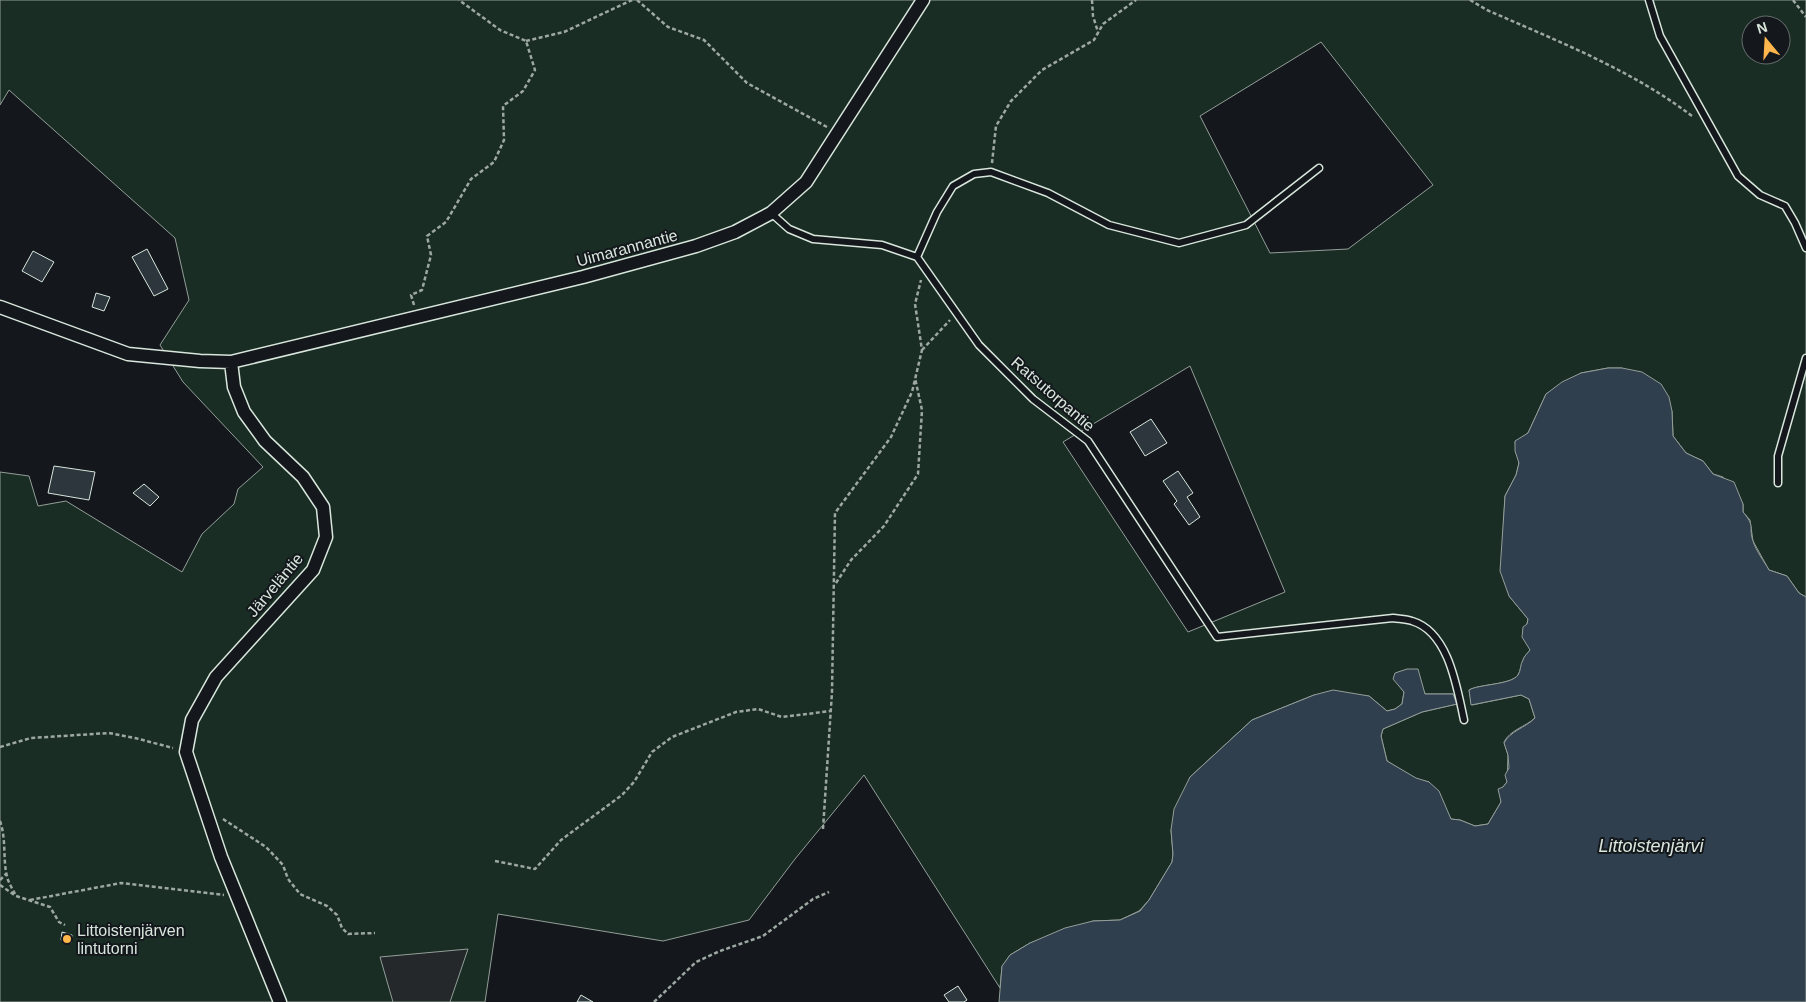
<svg xmlns="http://www.w3.org/2000/svg" width="1806" height="1002" viewBox="0 0 1806 1002" font-family="Arial,sans-serif">
	<style>
		.green { fill: #1a2d24; stroke: #939e99; fill-rule: evenodd }
		.parking { fill: #24282b; stroke: #939e99 }
		.water { fill: #2f3f4d; stroke: #939e99 }
		.building { fill: #2c363c; stroke: #d8e6dc }
		.lines { fill: none; stroke-linecap: round; stroke-linejoin: round }
		.service-casing { stroke: #d8e6dc; stroke-width: 9 }
		.minor-casing { stroke: #d8e6dc; stroke-width: 15 }
		.path { stroke: #9da8a2; stroke-width: 2.5; stroke-dasharray: 4 2.5; stroke-linecap: butt }
		.service { stroke: #14181c; stroke-width: 6 }
		.minor { stroke: #14181c; stroke-width: 12 }
		.poi-dot { fill: #ffb74d; stroke: #14181c; stroke-width: 2 }
		.labels { text-anchor: middle; dominant-baseline: central; stroke-width: 4; stroke-linejoin: round; paint-order: stroke }
		.street-label { font-size: 16px; fill: #d8e6dc; stroke: #14181c }
		.poi-label { font-size: 16px; fill: #d8e6dc; stroke: #14181c; text-anchor: start }
		.water-label { font-size: 18px; font-style: italic; fill: #d8e6dc; stroke: #14181c }
	</style>
	<rect width="100%" height="100%" fill="#14181c"/>
	<path class="green" d="M 0,0 L 1806,0 L 1806,597 L 1799,593 L 1787,576 L 1769,570 L 1753,541 L 1750,520 L 1743,512 L 1743,504 L 1723,477 L 1713,474 L 1703,461 L 1686,453 L 1673,436 L 1672,411 L 1622,368 L 1608,368 L 1581,373 L 1546,394 L 1528,433 L 1515,442 L 1519,463 L 1516,475 L 1505,496 L 1502,555 L 1509,596 L 1528,619 L 1527,624 L 1530,650 C 1528,653 1524,656 1523,660 C 1521,664 1521,671 1518,675 C 1511,685 1479,684 1469,690 L 1472,705 L 1521,695 L 1529,699 L 1535,718 C 1525,727 1510,730 1504,742 L 1508,755 L 1507,782 L 1503,787 L 1501,802 L 1488,824 L 1475,826 L 1460,820 L 1451,819 L 1429,782 L 1416,779 L 1387,761 L 1381,736 L 1383,729 L 1422,712 L 1457,704 L 1453,694 L 1425,694 L 1421,684 L 1397,683 L 1404,692 L 1402,704 L 1395,709 L 1387,711 L 1369,696 L 1314,695 L 1252,720 L 1190,777 L 1171,830 L 1173,854 L 1172,862 L 1149,900 L 1139,911 L 1120,920 L 1093,921 L 1030,943 L 1010,955 L 1002,967 L 1000,988 L 864,775 L 795,859 L 749,920 L 663,941 L 498,914 L 485,1002 L 0,1002 L 0,472 L 29,476 L 38,506 L 66,501 L 182,572 L 202,534 L 234,504 L 238,489 L 263,467 L 183,382 L 160,345 L 189,300 L 175,238 L 9,90 L 0,105 ZM 1751,25 L 1781,25 L 1781,55 L 1751,55 ZM 1321,42 L 1433,185 L 1348,249 L 1270,253 L 1200,116 ZM 1190,366 L 1285,592 L 1188,632 L 1063,442 Z"/>
	<path class="parking" d="M 468,949 L 450,1002 L 393,1002 L 380,957 Z"/>
	<path class="water" d="M 1608,368 L 1622,368 L 1642,372 L 1661,384 L 1669,397 L 1672,411 L 1673,436 L 1686,453 L 1703,461 L 1713,474 L 1734,482 L 1743,504 L 1743,512 C 1756,527 1748,527 1753,541 C 1756,551 1764,561 1769,570 L 1787,576 L 1799,593 L 1806,597 L 1806,1002 L 999,1002 L 1002,966 L 1010,955 L 1030,943 L 1065,928 L 1093,921 L 1120,920 L 1140,911 L 1149,900 L 1172,862 L 1173,854 L 1171,830 L 1174,809 L 1190,777 L 1252,720 L 1314,695 L 1333,690 L 1369,696 L 1387,711 L 1395,709 L 1402,704 L 1404,692 L 1393,679 L 1395,673 L 1407,669 L 1418,669 L 1425,694 L 1453,694 L 1457,704 L 1422,712 L 1383,729 L 1381,736 L 1387,761 L 1416,778 L 1429,782 L 1439,791 L 1451,819 L 1460,820 L 1475,826 L 1488,824 L 1501,802 L 1498,789 L 1503,787 L 1507,782 L 1505,775 L 1509,768 L 1508,755 L 1504,743 C 1510,731 1525,728 1535,718 L 1529,699 L 1521,695 L 1471,705 L 1469,690 C 1479,684 1511,685 1518,675 C 1521,671 1520,664 1523,660 C 1524,656 1528,653 1530,650 L 1522,637 L 1523,627 L 1527,624 L 1528,619 L 1509,596 L 1500,571 L 1505,496 L 1516,475 L 1519,463 L 1515,451 L 1515,441 L 1528,433 L 1546,394 L 1562,382 L 1581,373 Z"/>
	<path class="building" d="M 147,249 L 168,289 L 154,296 L 132,257 Z
		M 33,251 L 54,262 L 42,282 L 22,271 Z
		M 96,293 L 110,297 L 104,311 L 92,307 Z
		M 1151,419 L 1167,443 L 1145,456 L 1130,432 Z
		M 54,466 L 95,472 L 89,500 L 48,493 Z
		M 1178,471 L 1193,493 L 1187,497 L 1200,517 L 1189,525 L 1174,504 L 1177,501 L 1163,481 Z
		M 144,484 L 159,497 L 150,506 L 133,493 Z
		M 62,932 L 72,935 L 71,943 L 61,940 Z
		M 958,986 L 967,1000 L 964,1002 L 949,1002 L 944,995 Z
		M 581,995 L 593,1002 L 577,1002 Z"/>
	<g class="lines">
		<defs>
			<path id="service" d="M 1649,0 L 1660,36 L 1738,176 L 1760,195 L 1785,206 L 1795,223 L 1806,248
				M 771,213 L 789,229 L 813,239 L 882,245 L 917,257 L 979,345 L 1033,399 L 1088,441 L 1217,637 L 1393,618 C 1399,619 1406,619 1412,621 C 1449,632 1457,688 1464,720
				M 917,257 L 937,212 L 953,186 L 974,174 L 991,172 L 1048,193 L 1109,225 L 1179,243 L 1246,225 L 1319,168
				M 1778,483 L 1778,456 L 1806,358"/>
			<path id="minor" d="M 0,307 L 128,354 L 200,361 L 231,362 L 234,387 L 244,412 L 265,441 L 303,477 L 323,507 L 326,537 L 313,570 L 216,677 L 192,720 L 186,752 L 221,857 L 280,1002
				M 231,362 L 583,277 L 696,246 L 735,232 L 771,213 L 806,182 L 923,0"/>
		</defs>
		<use href="#service" class="service-casing"/>
		<use href="#minor" class="minor-casing"/>
		<path class="path" d="M 637,0 L 668,27 L 704,40 L 747,83 L 827,127
			M 1092,0 L 1093,16 L 1098,32
			M 1470,0 L 1487,10 C 1557,41 1630,69 1692,116
			M 1793,0 L 1806,17
			M 526,41 L 564,32 L 632,0
			M 992,163 L 996,126 L 1011,101 L 1042,70 L 1094,40 L 1103,24 L 1136,0
			M 414,305 L 411,295 L 422,290 L 431,255 L 427,236 L 446,222 L 471,179 L 494,162 L 504,140 L 503,106 L 523,91 L 535,70 L 526,41 L 500,30 L 459,0
			M 922,350 L 950,320
			M 836,583 L 851,560 L 884,526 L 918,474 L 922,410 L 915,378
			M 0,747 L 31,738 L 109,733 L 135,738 L 173,748
			M 223,819 L 266,847 L 283,865 L 288,879 L 300,894 L 327,906 L 337,915 L 342,928 L 348,934 L 375,933
			M 0,821 C 7,841 2,861 8,880 C 10,885 13,890 15,894
			M 823,829 L 832,692 L 835,513 L 891,437 L 912,392 L 922,350 L 915,304 L 921,280
			M 495,861 L 535,869 L 561,840 L 622,795 L 634,782 L 652,752 L 672,737 L 736,712 L 758,709 L 782,717 L 831,711
			M 0,880 L 6,874
			M 0,885 L 16,896 L 50,907 L 59,922 L 65,925
			M 30,900 L 121,883 L 224,895
			M 654,1002 L 696,962 L 720,951 L 763,936 L 813,899 L 829,892"/>
		<use href="#service" class="service"/>
		<use href="#minor" class="minor"/>
	</g>
	<circle class="poi-dot" cx="67" cy="939" r="5"/>
	<g class="labels">
		<g class="street-label">
			<text transform="translate(627 248) rotate(-15)">Uimarannantie</text>
			<text transform="translate(1053 394) rotate(41)">Ratsutorpantie</text>
			<text transform="translate(275 585) rotate(-50)">Järveläntie</text>
		</g>
		<g class="poi-label">
			<text x="77" y="930">Littoistenjärven<tspan x="77" dy="18">lintutorni</tspan></text>
		</g>
		<g class="water-label">
			<text x="1651" y="846">Littoistenjärvi</text>
		</g>
	</g>
	<g transform="translate(1766 40) rotate(342)"><circle r="24" fill="#14181c" stroke="#626a69"/>
	<path d="M0-4L9 19L0 12L-9 19Z" fill="#ffb74d"/>
	<text y="-8" font-size="14" font-weight="bold" text-anchor="middle" fill="#d8e6dc">N</text>
	</g>
</svg>
